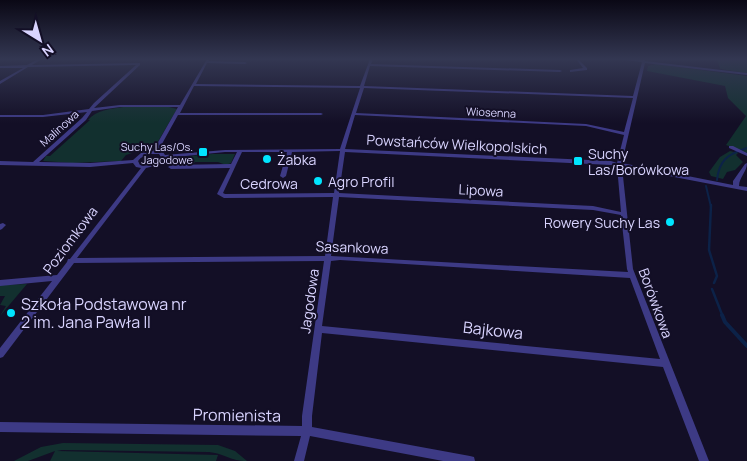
<svg xmlns="http://www.w3.org/2000/svg" width="747" height="461" viewBox="0 0 747 461" font-family="Manrope,sans-serif">
	<style>
		.green { fill: #12302f }
		.lines { fill: none; stroke-linecap: round; stroke-linejoin: round }
		.stream-far2 { stroke: #0c2248; stroke-width: 2 }
		.stream-far1 { stroke: #0c2248; stroke-width: 2.5 }
		.stream { stroke: #0c2248; stroke-width: 4 }
		.street { fill: #3d3a85; fill-rule: evenodd }
		.poi-dot { fill: #00e5ff; stroke: #130f26; stroke-width: 2 }
		.labels { text-anchor: middle; dominant-baseline: central; stroke-width: 4; stroke-linejoin: round; paint-order: stroke }
		.far-street-label { font-size: 11px; fill: #d9d4ff; stroke: #130f26 }
		.far-poi-label { font-size: 11px; fill: #d9d4ff; stroke: #130f26; text-anchor: end }
		.street-label { font-size: 14px; fill: #d9d4ff; stroke: #130f26 }
		.poi-label { font-size: 14px; fill: #d9d4ff; stroke: #130f26; text-anchor: start }
		.near-poi-label { font-size: 16px; fill: #d9d4ff; stroke: #130f26; text-anchor: start }
		.near-street-label { font-size: 16px; fill: #d9d4ff; stroke: #130f26 }
	</style>
	<rect width="100%" height="100%" fill="#130f26"/>
	<path class="green" d="M 717,59 L 747,59 L 747,73 L 720,69 Z
		M 656,64 L 747,76 L 747,153 L 726,145 L 746,116 L 728,98 L 725,86 L 647,71 L 648,66 Z
		M 123,107 L 169,107 L 177,109 L 156,145 L 126,155 L 121,161 L 72,163 L 43,161 L 46,156 L 50,156 L 90,120 L 88,120 C 96,110 111,109 123,107 Z
		M 730,151 L 738,153 L 736,155 L 743,162 L 735,170 L 727,172 L 723,179 L 711,176 L 709,172 L 720,157 Z
		M 212,154 L 235,154 L 231,163 L 226,165 L 218,162 L 195,162 L 193,165 L 185,165 L 182,161 L 177,161 L 179,157 Z
		M 27,284 L 0,316 L 6,306 L 0,305 L 5,296 L 0,296 L 0,285 Z
		M 63,443 L 218,445 L 235,451 L 247,461 C 230,461 226,454 209,452 L 62,450 L 57,451 L 218,455 L 216,461 L 50,461 L 55,451 L 28,461 L 14,461 L 41,447 Z"/>
	<g class="lines">
		<path class="stream-far2" d="M 717,180 C 719,160 728,154 747,148
			M 706,186 L 711,207"/>
		<path class="stream-far1" d="M 711,205 L 709,250 L 717,276 L 714,283
			M 712,289 L 723,317"/>
		<path class="stream" d="M 722,315 L 725,322 L 747,346"/>
		<path class="street" d="M 38,59 L 42,59 L 32,65 L 140,63 L 140,65 L 94,108 L 120,105 L 180,105 L 207,59 L 209,59 L 209,61 L 245,62 L 247,63 L 245,64 L 207,63 L 196,84 L 360,86 L 370,59 L 373,59 L 371,64 L 560,70 L 562,71 L 560,72 L 370,66 L 364,86 L 633,96 L 642,62 L 624,60 L 623,59 L 642,60 L 643,59 L 645,59 L 645,61 L 747,73 L 747,75 L 645,63 L 622,163 L 733,185 L 733,181 L 745,164 L 747,163 C 747,172 739,177 739,186 L 747,187 L 747,191 L 622,167 L 633,269 L 709,461 L 699,461 L 663,367 L 322,333 L 312,416 L 312,427 L 470,456 L 474,457 L 475,461 L 443,461 L 310,436 L 304,461 L 294,461 L 301,436 L 0,432 L 0,422 L 302,426 L 302,416 L 324,261 L 74,263 L 3,357 L 0,358 L 0,348 L 52,281 L 0,286 L 0,280 L 57,275 L 67,262 L 68,259 L 70,259 L 141,168 L 136,167 L 133,163 L 90,167 L 0,165 L 0,161 L 33,162 L 82,118 L 87,112 L 43,117 L 0,117 L 0,115 L 43,115 L 89,109 L 94,103 L 136,65 L 28,67 L 0,84 L 0,81 L 23,68 L 0,68 L 0,66 L 27,65 ZM 194,86 L 360,88 L 340,149 L 225,150 L 165,155 L 163,152 L 158,151 L 178,115 L 321,115 L 323,114 L 321,113 L 180,113 ZM 364,88 L 633,98 L 624,132 L 586,124 L 356,113 ZM 120,107 L 178,107 L 153,151 L 141,153 L 133,160 L 90,163 L 39,162 L 86,120 L 92,111 ZM 355,115 L 586,126 L 624,135 L 617,163 L 611,161 L 345,149 ZM 340,151 L 334,193 L 225,194 L 223,193 L 242,152 L 287,152 L 280,176 L 283,178 L 286,176 L 292,152 ZM 225,152 L 237,152 L 231,164 L 171,165 L 168,167 L 171,169 L 230,168 L 217,194 L 224,198 L 333,197 L 325,256 L 77,258 L 146,168 L 158,165 L 166,158 ZM 345,152 L 611,165 L 617,166 L 621,212 L 593,206 L 339,193 ZM 150,154 L 159,154 L 161,157 C 156,164 149,166 140,165 L 138,161 C 141,157 145,155 150,154 ZM 339,197 L 593,210 L 621,215 L 627,269 L 628,272 L 331,256 ZM 340,260 L 630,278 L 660,359 L 322,326 L 331,261 Z
			M 576,59 L 578,59 L 587,68 L 587,70 L 570,72 L 570,70 L 583,68 Z
			M 729,146 L 733,146 L 747,153 L 747,156 L 729,148 Z
			M 3,223 L 6,225 L 2,229 L 0,230 L 0,224 Z"/>
	</g>
	<linearGradient id="sky" x2="0" y2="1"><stop stop-color="#0a0815"/><stop offset="0.48" stop-color="#333752"/><stop offset="1" stop-color="#333752" stop-opacity="0"/></linearGradient>
	<rect width="747" height="123" fill="url(#sky)"/>
	<g class="poi-dot">
		<rect x="198" y="147" width="10" height="10" rx="2.5"/>
		<circle cx="267" cy="159" r="5"/>
		<rect x="573" y="156" width="10" height="10" rx="2.5"/>
		<circle cx="318" cy="181" r="5"/>
		<circle cx="670" cy="222" r="5"/>
		<circle cx="11" cy="313" r="5"/>
	</g>
	<g class="labels">
		<g class="far-street-label">
			<text transform="translate(491 112) rotate(3)">Wiosenna</text>
			<text transform="translate(59 128) rotate(-42)">Malinowa</text>
		</g>
		<g class="far-poi-label">
			<text x="193" y="146">Suchy Las/Os.<tspan x="193" dy="13">Jagodowe</tspan></text>
		</g>
		<g class="street-label">
			<text transform="translate(457 144) rotate(3)">Powstańców Wielkopolskich</text>
			<text x="269" y="183">Cedrowa</text>
			<text transform="translate(481 190) rotate(3)">Lipowa</text>
			<text transform="translate(70 240) rotate(-53)">Poziomkowa</text>
			<text transform="translate(352 247) rotate(2)">Sasankowa</text>
			<text transform="translate(309 301) rotate(-82)">Jagodowa</text>
			<text transform="translate(656 303) rotate(70)">Borówkowa</text>
		</g>
		<g class="poi-label">
			<text x="588" y="153">Suchy<tspan x="588" dy="16">Las/Borówkowa</tspan></text>
			<text x="277" y="159">Żabka</text>
			<text x="328" y="181">Agro Profil</text>
			<text x="660" y="222" text-anchor="end">Rowery Suchy Las</text>
		</g>
		<g class="near-poi-label">
			<text x="21" y="304">Szkoła Podstawowa nr<tspan x="21" dy="18">2 im. Jana Pawła II</tspan></text>
		</g>
		<g class="near-street-label">
			<text transform="translate(493 330) rotate(6)">Bajkowa</text>
			<text transform="translate(237 415) rotate(1)">Promienista</text>
		</g>
	</g>
	<g transform="translate(40 40) rotate(143)" stroke="#130f26" stroke-width="4" paint-order="stroke">
	<path d="M0-4L9 19L0 12L-9 19Z" fill="#d9d4ff"/>
	<text y="-8" font-size="14" font-weight="bold" text-anchor="middle" fill="#d9d4ff">N</text>
	</g>
</svg>
